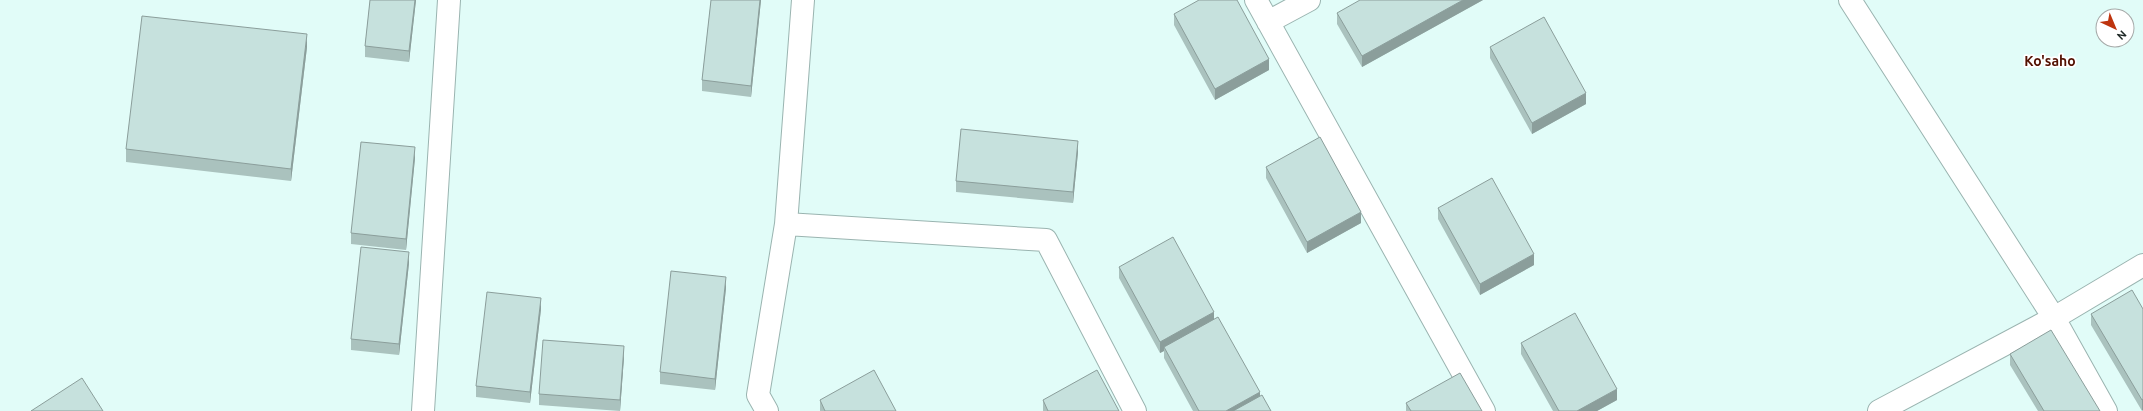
<svg xmlns="http://www.w3.org/2000/svg" width="2143" height="411" viewBox="0 0 2143 411" font-family="Ubuntu,sans-serif">
	<style>
		.lines { fill: none; stroke-linecap: round; stroke-linejoin: round }
		.street-casing { stroke: #9ab4b0; stroke-width: 24 }
		.street { stroke: #fff; stroke-width: 22 }
		.wall { fill: #aac2be }
		.shaded-wall { fill: #8b9e9b }
		.building { fill: #c6e1dd; stroke: #8b9e9b }
		.labels { text-anchor: middle; dominant-baseline: central; stroke-width: 3.5; stroke-linejoin: round; paint-order: stroke }
		.quarter-label { font-size: 14px; font-weight: bold; fill: #531102; stroke: #fff }
	</style>
	<rect width="100%" height="100%" fill="#e1fcf8"/>
	<g class="lines">
		<defs>
			<path id="street" d="M 803,0 L 786,224 L 1046,240 L 1135,411
				M 1256,0 L 1484,411
				M 1850,0 L 2054,318 L 2106,411
				M 1268,22 L 1309,0
				M 423,411 L 449,0
				M 767,411 L 758,395 L 786,224
				M 1879,411 L 2054,318 L 2143,265"/>
		</defs>
		<use href="#street" class="street-casing"/>
		<use href="#street" class="street"/>
	</g>
	<path class="wall" d="M 370,0 L 416,0 L 409,62 L 365,57 L 365,46 Z
		M 711,0 L 761,0 L 751,97 L 702,91 L 702,80 Z
		M 1483,0 L 1362,67 L 1337,24 L 1337,13 Z
		M 1174,14 L 1269,70 L 1215,100 L 1174,25 Z
		M 307,47 L 291,181 L 126,162 L 126,149 Z
		M 1490,47 L 1586,104 L 1532,134 L 1490,58 Z
		M 1078,152 L 1073,203 L 956,192 L 956,181 Z
		M 415,158 L 406,250 L 351,244 L 351,233 Z
		M 1266,167 L 1361,223 L 1307,253 L 1266,178 Z
		M 1438,208 L 1534,265 L 1480,295 L 1438,219 Z
		M 409,263 L 399,355 L 351,350 L 351,339 Z
		M 1119,267 L 1214,319 L 1260,396 L 1271,411 L 1193,411 L 1164,358 L 1164,351 L 1160,353 L 1119,278 Z
		M 726,288 L 715,390 L 660,384 L 660,372 Z
		M 541,309 L 530,403 L 476,397 L 476,386 Z
		M 2143,309 L 2142,411 L 2091,325 L 2091,314 Z
		M 1521,343 L 1617,400 L 1597,411 L 1553,411 L 1521,354 Z
		M 2010,354 L 2100,411 L 2038,411 L 2010,365 Z
		M 624,357 L 620,411 L 539,405 L 539,394 Z
		M 820,400 L 896,411 L 820,411 Z
		M 1043,400 L 1119,411 L 1043,411 Z
		M 1406,403 L 1482,411 L 1406,411 Z"/>
	<path class="shaded-wall" d="M 415,0 L 416,0 L 409,62 L 409,51 Z
		M 760,0 L 761,0 L 751,97 L 751,86 Z
		M 1463,0 L 1483,0 L 1362,67 L 1362,56 Z
		M 307,34 L 307,47 L 291,181 L 291,169 Z
		M 1269,59 L 1269,70 L 1215,100 L 1215,89 Z
		M 1586,93 L 1586,104 L 1532,134 L 1532,123 Z
		M 1078,141 L 1078,152 L 1073,203 L 1073,192 Z
		M 415,147 L 415,158 L 406,250 L 406,239 Z
		M 1361,212 L 1361,223 L 1307,253 L 1307,242 Z
		M 409,252 L 409,263 L 399,355 L 399,344 Z
		M 1534,254 L 1534,265 L 1480,295 L 1480,284 Z
		M 726,277 L 726,288 L 715,390 L 715,379 Z
		M 541,298 L 541,309 L 530,403 L 530,392 Z
		M 1214,312 L 1214,323 L 1164,347 L 1164,351 L 1160,353 L 1160,342 Z
		M 624,346 L 624,357 L 620,411 L 620,400 Z
		M 1617,389 L 1617,400 L 1597,411 L 1577,411 Z
		M 1260,392 L 1260,403 L 1246,411 L 1226,411 Z
		M 2143,399 L 2143,410 L 2142,411 L 2142,400 Z"/>
	<path class="building" d="M 370,0 L 415,0 L 409,51 L 365,46 Z
		M 711,0 L 760,0 L 751,86 L 702,80 Z
		M 1199,0 L 1237,0 L 1269,59 L 1215,89 L 1174,14 Z
		M 1360,0 L 1463,0 L 1362,56 L 1337,13 Z
		M 142,16 L 307,34 L 291,169 L 126,149 Z
		M 1544,17 L 1586,93 L 1532,123 L 1490,47 Z
		M 961,129 L 1078,141 L 1073,192 L 956,181 Z
		M 1320,137 L 1361,212 L 1307,242 L 1266,167 Z
		M 361,142 L 415,147 L 406,239 L 351,233 Z
		M 1492,178 L 1534,254 L 1480,284 L 1438,208 Z
		M 1173,237 L 1214,312 L 1160,342 L 1119,267 Z
		M 361,247 L 409,252 L 399,344 L 351,339 Z
		M 671,271 L 726,277 L 715,379 L 660,372 Z
		M 2132,290 L 2143,309 L 2143,399 L 2142,400 L 2091,314 Z
		M 487,292 L 541,298 L 530,392 L 476,386 Z
		M 1575,313 L 1617,389 L 1577,411 L 1559,411 L 1521,343 Z
		M 1218,317 L 1260,392 L 1226,411 L 1199,411 L 1164,347 Z
		M 2051,330 L 2100,411 L 2044,411 L 2010,354 Z
		M 543,340 L 624,346 L 620,400 L 539,394 Z
		M 874,370 L 896,411 L 825,411 L 820,400 Z
		M 1097,370 L 1119,411 L 1048,411 L 1043,400 Z
		M 1460,373 L 1482,411 L 1411,411 L 1406,403 Z
		M 82,378 L 103,411 L 31,411 Z
		M 1262,395 L 1271,411 L 1233,411 Z"/>
	<g class="labels">
		<g class="quarter-label">
			<text x="2050" y="61">Ko'saho</text>
		</g>
	</g>
	<g transform="translate(2115 28) rotate(136)"><circle r="19" fill="#ffffff" stroke="#a5a9a8"/>
	<path d="M0-3L7 15L0 10L-7 15Z" fill="#be340e"/>
	<text y="-6" font-size="11" font-weight="bold" text-anchor="middle" fill="#1d2725">N</text>
	</g>
</svg>
